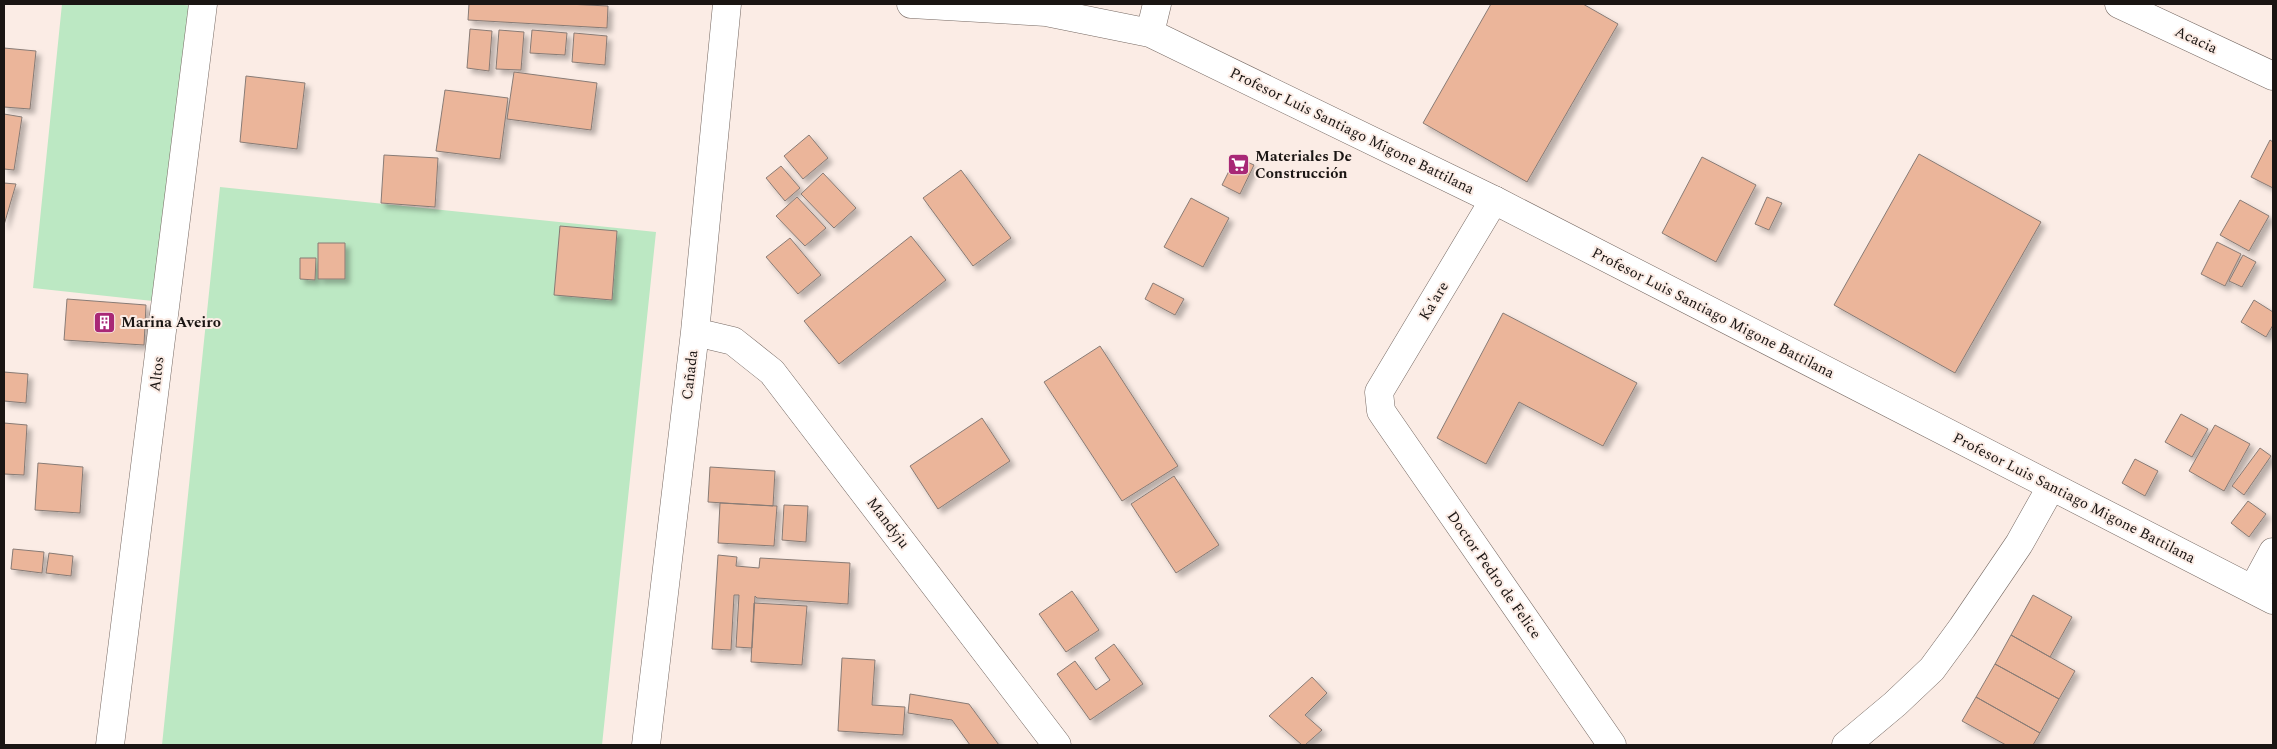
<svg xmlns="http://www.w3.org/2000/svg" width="2277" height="749" viewBox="0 0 2277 749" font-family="Spectral,serif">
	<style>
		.green { fill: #bce8c3 }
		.building { fill: #ebb59a; stroke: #887b75; filter: url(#shadow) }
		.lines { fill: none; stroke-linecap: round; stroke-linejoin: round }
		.street-casing { stroke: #766963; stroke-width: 29 }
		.secondary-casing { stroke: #766963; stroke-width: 29 }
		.street { stroke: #fff; stroke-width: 28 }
		.secondary { stroke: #fff; stroke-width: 28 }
		.labels { text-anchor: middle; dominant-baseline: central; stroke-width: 4; stroke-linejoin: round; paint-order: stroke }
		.street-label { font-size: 15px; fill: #1a1513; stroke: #fbece5 }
		.poi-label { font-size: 15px; font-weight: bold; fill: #1a1513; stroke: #fbece5; text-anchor: start }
	</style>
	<defs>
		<filter id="shadow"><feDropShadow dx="4.5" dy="4.5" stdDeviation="2.5" flood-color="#0004"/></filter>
	</defs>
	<rect width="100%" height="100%" fill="#fbece5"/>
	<path class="green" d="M 62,4 L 171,4 L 196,6 L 162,302 L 33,288 Z
		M 220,187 L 656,232 L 602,745 L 162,745 Z"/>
	<path class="building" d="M 469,4 L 567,4 L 608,6 L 607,28 L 468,20 Z
		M 1491,4 L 1583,4 L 1618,24 L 1527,182 L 1423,123 Z
		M 470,29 L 492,31 L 489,71 L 467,68 Z
		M 499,30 L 524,32 L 521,70 L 496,69 Z
		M 532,30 L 567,33 L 565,55 L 530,53 Z
		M 574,33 L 607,36 L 605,65 L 572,62 Z
		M 4,48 L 36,51 L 30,109 L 4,107 Z
		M 514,72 L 597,83 L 591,130 L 507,119 Z
		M 246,76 L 305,83 L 297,149 L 240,142 Z
		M 445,90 L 508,98 L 500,159 L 436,151 Z
		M 4,114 L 22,117 L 14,170 L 4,169 Z
		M 809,135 L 828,158 L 803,179 L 784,156 Z
		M 2270,140 L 2273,142 L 2273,188 L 2251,177 Z
		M 1919,154 L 2041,222 L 1955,373 L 1834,305 Z
		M 384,155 L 438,158 L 435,207 L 381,203 Z
		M 1236,157 L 1254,165 L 1240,194 L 1222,185 Z
		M 1702,157 L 1756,185 L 1716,262 L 1662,233 Z
		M 781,166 L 800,188 L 785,201 L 766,178 Z
		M 961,170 L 1011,238 L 973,266 L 923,198 Z
		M 823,173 L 856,208 L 834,228 L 801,194 Z
		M 4,183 L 16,184 L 4,225 Z
		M 797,197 L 826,228 L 805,246 L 776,216 Z
		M 1767,197 L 1782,203 L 1769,230 L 1755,224 Z
		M 1191,198 L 1229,218 L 1203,267 L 1164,247 Z
		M 2240,200 L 2269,216 L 2249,251 L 2220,235 Z
		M 560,226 L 617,231 L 612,300 L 554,295 Z
		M 911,236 L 946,280 L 839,364 L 804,321 Z
		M 790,238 L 821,275 L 798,294 L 766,257 Z
		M 2217,242 L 2241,254 L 2225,286 L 2201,274 Z
		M 318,243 L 345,243 L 345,279 L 318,279 Z
		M 2243,255 L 2256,262 L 2242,287 L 2229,281 Z
		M 300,258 L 316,258 L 315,280 L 300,279 Z
		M 1153,283 L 1184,299 L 1175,315 L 1145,299 Z
		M 67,299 L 146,305 L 144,345 L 64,340 Z
		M 2254,300 L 2273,312 L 2273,325 L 2266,337 L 2241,322 Z
		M 1503,313 L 1637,383 L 1603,446 L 1519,402 L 1486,464 L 1437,438 Z
		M 1100,346 L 1178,466 L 1122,501 L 1044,382 Z
		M 4,372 L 28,374 L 26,403 L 4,401 Z
		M 2181,414 L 2208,429 L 2192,457 L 2165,442 Z
		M 982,418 L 1010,461 L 938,509 L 910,466 Z
		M 4,423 L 27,425 L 24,475 L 4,474 Z
		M 2215,425 L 2250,444 L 2224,491 L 2189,471 Z
		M 2260,448 L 2271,456 L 2244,495 L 2232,486 Z
		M 2135,459 L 2158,471 L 2145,496 L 2122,483 Z
		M 38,463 L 83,467 L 80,513 L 35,510 Z
		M 710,467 L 775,471 L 773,506 L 708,502 Z
		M 1174,476 L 1219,545 L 1176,573 L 1131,504 Z
		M 2248,501 L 2266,514 L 2249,537 L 2231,523 Z
		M 720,503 L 777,506 L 774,546 L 718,543 Z
		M 784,505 L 808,506 L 806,542 L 782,540 Z
		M 13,549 L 44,552 L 42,573 L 11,569 Z
		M 49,553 L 73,556 L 71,576 L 46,573 Z
		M 718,555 L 737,557 L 736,566 L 759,568 L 760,558 L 850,563 L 848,604 L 757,598 L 755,596 L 752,648 L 736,647 L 739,595 L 734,595 L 731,650 L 712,649 Z
		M 1072,591 L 1099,630 L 1066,652 L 1039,614 Z
		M 2033,595 L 2072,617 L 2050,657 L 2011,635 Z
		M 754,603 L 807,606 L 802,665 L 751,662 Z
		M 2011,635 L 2075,671 L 2059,699 L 1995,664 Z
		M 1114,644 L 1143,684 L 1090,720 L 1057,674 L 1075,661 L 1096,690 L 1110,680 L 1095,658 Z
		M 842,658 L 875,660 L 872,705 L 905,707 L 903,735 L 838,731 Z
		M 1995,664 L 2059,699 L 2040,733 L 1976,697 Z
		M 1312,677 L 1327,693 L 1305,715 L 1322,730 L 1305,745 L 1302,745 L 1269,716 Z
		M 910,694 L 969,704 L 999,745 L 970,745 L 952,720 L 908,713 Z
		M 1976,697 L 2040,733 L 2033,745 L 2006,745 L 1962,721 Z"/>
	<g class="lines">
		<defs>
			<path id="street" d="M 2119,4 L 2273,76
				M 1494,200 L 1379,392 L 1381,411 L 1385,417 L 1612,745
				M 695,332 L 733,341 L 772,372 L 1057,745
				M 2253,589 L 2273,552
				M 110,745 L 203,4
				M 646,745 L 695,332 L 727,4
				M 1846,745 L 1895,704 L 1932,669 L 1962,628 L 2019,544 L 2051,487"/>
			<path id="secondary" d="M 911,4 L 1046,12 L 1150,33 L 1494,200 L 2273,600
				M 1150,33 L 1157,4"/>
		</defs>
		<use href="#street" class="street-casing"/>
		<use href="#secondary" class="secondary-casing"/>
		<use href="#street" class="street"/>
		<use href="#secondary" class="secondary"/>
	</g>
	<defs>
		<symbol id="supermarket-square" viewBox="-11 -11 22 22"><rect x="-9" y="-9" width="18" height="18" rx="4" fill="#a82876" stroke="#fbece5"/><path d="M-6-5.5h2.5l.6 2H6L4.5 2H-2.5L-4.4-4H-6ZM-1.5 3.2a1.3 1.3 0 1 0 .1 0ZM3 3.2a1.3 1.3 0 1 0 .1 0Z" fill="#fff"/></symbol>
		<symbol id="building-square" viewBox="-11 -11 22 22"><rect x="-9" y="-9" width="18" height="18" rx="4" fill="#a82876" stroke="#fbece5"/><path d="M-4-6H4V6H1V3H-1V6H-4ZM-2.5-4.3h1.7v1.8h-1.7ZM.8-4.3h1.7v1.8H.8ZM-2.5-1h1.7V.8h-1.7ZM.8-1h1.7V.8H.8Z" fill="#fff"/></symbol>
	</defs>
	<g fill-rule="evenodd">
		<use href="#supermarket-square" x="1226" y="152" width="25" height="25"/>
		<use href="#building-square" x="92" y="310" width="25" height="25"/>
	</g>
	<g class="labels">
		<g class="street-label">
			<text transform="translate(2196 40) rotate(25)">Acacia</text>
			<text transform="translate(1352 131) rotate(26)">Profesor Luis Santiago Migone Battilana</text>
			<text transform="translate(1434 301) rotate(-59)">Ka'are</text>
			<text transform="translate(1713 313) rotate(27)">Profesor Luis Santiago Migone Battilana</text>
			<text transform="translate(157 374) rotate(-83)">Altos</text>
			<text transform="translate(690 375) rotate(-83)">Cañada</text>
			<text transform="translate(2074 498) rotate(27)">Profesor Luis Santiago Migone Battilana</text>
			<text transform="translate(888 523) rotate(53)">Mandyju</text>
			<text transform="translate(1494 575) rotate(55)">Doctor Pedro de Felice</text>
		</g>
		<g class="poi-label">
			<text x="1255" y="156">Materiales De<tspan x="1255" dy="17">Construcción</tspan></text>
			<text x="121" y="322">Marina Aveiro</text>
		</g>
	</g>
	<rect width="2277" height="749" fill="none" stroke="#1a1513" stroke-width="10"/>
</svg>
